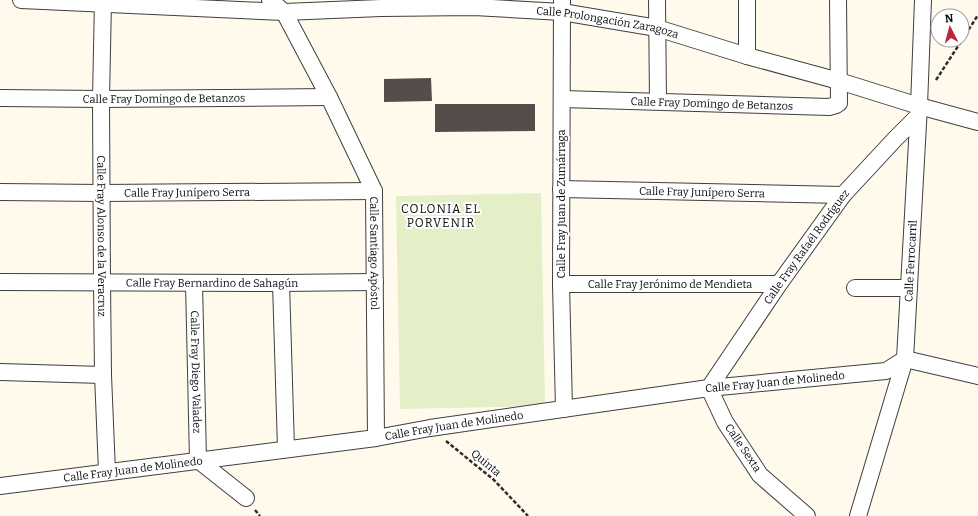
<svg xmlns="http://www.w3.org/2000/svg" width="978" height="516" viewBox="0 0 978 516" font-family="Bitter,serif">
	<style>
		.pitch { fill: #e4efc8 }
		.building { fill: #554d49 }
		.lines { fill: none; stroke-linecap: round; stroke-linejoin: round }
		.minor-casing { stroke: #3f3f3f; stroke-width: 18 }
		.path { stroke: #2e2e2e; stroke-width: 2.5; stroke-dasharray: 4 2; stroke-linecap: butt }
		.minor { stroke: #fff; stroke-width: 16 }
		.labels { text-anchor: middle; dominant-baseline: central; stroke-width: 4; stroke-linejoin: round; paint-order: stroke }
		.street-label { font-size: 11px; fill: #0c0c0c; stroke: #fff }
		.neighbourhood-label { font-size: 12px; letter-spacing: 1px; fill: #0c0c0c; stroke: #fff }
	</style>
	<rect width="100%" height="100%" fill="#fffaec"/>
	<path class="pitch" d="M 541,193 L 545,406 L 400,409 L 396,196 Z"/>
	<path class="building" d="M 431,78 L 432,101 L 384,102 L 384,79 Z
		M 435,104 L 535,104 L 535,131 L 435,132 Z"/>
	<g class="lines">
		<defs>
			<g id="minor">
				<path id="s1" d="M 21,0 L 284,12 L 381,8 L 474,7 L 562,12 L 657,28 L 747,56 L 839,81 L 919,106 L 978,122"/>
				<path id="s2" d="M 103,0 L 101,99 L 102,283 L 103,375 L 107,472"/>
				<path id="s3" d="M 270,0 L 284,12 L 329,97 L 374,191 L 376,438"/>
				<path d="M 562,0 L 561,284 L 564,409"/>
				<path d="M 657,0 L 658,101"/>
				<path d="M 747,0 L 747,56"/>
				<path id="s4" d="M 0,98 L 101,99 L 329,97"/>
				<path id="s5" d="M 562,99 L 829,107 L 836,105 L 839,103 L 838,0"/>
				<path id="s6" d="M 561,189 L 843,195"/>
				<path id="s7" d="M 0,192 L 101,193 L 374,191"/>
				<path id="s8" d="M 0,282 L 281,283 L 375,282"/>
				<path id="s9" d="M 194,283 L 198,460 L 246,498"/>
				<path d="M 281,283 L 286,449"/>
				<path id="s10" d="M 561,284 L 779,284"/>
				<path d="M 855,288 L 909,288"/>
				<path d="M 0,372 L 103,375"/>
				<path id="s11" d="M 0,486 L 376,438 L 430,428 L 709,388 L 886,371 L 905,359 L 978,376"/>
				<path id="s12" d="M 807,516 L 760,475 L 725,422 L 709,388 L 779,284 L 843,195 L 895,139 L 918,116"/>
				<path id="s13" d="M 858,516 L 905,359 L 919,106 L 923,0"/>
			</g>
		</defs>
		<use href="#minor" class="minor-casing"/>
		<path class="path" d="M 962,40 L 978,15
			M 936,80 L 962,40
			M 446,441 L 494,480 L 528,516
			M 255,510 L 260,516"/>
		<use href="#minor" class="minor"/>
	</g>
	<g class="labels">
		<g class="street-label">
			<text stroke="none"><textPath href="#s1" startOffset="588">Calle Prolongación Zaragoza</textPath></text>
			<text stroke="none"><textPath href="#s4" startOffset="164">Calle Fray Domingo de Betanzos</textPath></text>
			<text stroke="none"><textPath href="#s5" startOffset="150">Calle Fray Domingo de Betanzos</textPath></text>
			<text stroke="none"><textPath href="#s7" startOffset="187">Calle Fray Junípero Serra</textPath></text>
			<text stroke="none"><textPath href="#s6" startOffset="141">Calle Fray Junípero Serra</textPath></text>
			<text transform="translate(561 204) rotate(-90)">Calle Fray Juan de Zumárraga</text>
			<text stroke="none"><textPath href="#s2" startOffset="236">Calle Fray Alonso de la Veracruz</textPath></text>
			<text stroke="none"><textPath href="#s12" startOffset="335">Calle Fray Rafaél Rodríguez</textPath></text>
			<text stroke="none"><textPath href="#s3" startOffset="281">Calle Santiago Apóstol</textPath></text>
			<text stroke="none"><textPath href="#s13" startOffset="262">Calle Ferrocarril</textPath></text>
			<text stroke="none"><textPath href="#s8" startOffset="212">Calle Fray Bernardino de Sahagún</textPath></text>
			<text stroke="none"><textPath href="#s10" startOffset="109">Calle Fray Jerónimo de Mendieta</textPath></text>
			<text stroke="none"><textPath href="#s9" startOffset="89">Calle Fray Diego Valadez</textPath></text>
			<text stroke="none"><textPath href="#s11" startOffset="782">Calle Fray Juan de Molinedo</textPath></text>
			<text stroke="none"><textPath href="#s11" startOffset="458">Calle Fray Juan de Molinedo</textPath></text>
			<text transform="translate(743 448) rotate(56)">Calle Sexta</text>
			<text transform="translate(486 463) rotate(40)">Quinta</text>
			<text stroke="none"><textPath href="#s11" startOffset="134">Calle Fray Juan de Molinedo</textPath></text>
		</g>
		<g class="neighbourhood-label">
			<text x="441" y="209">COLONIA EL<tspan x="441" dy="14">PORVENIR</tspan></text>
		</g>
	</g>
	<g transform="translate(950 28) rotate(354)"><circle r="19" fill="#ffffff" stroke="#9e9e9e"/>
	<path d="M0-3L7 15L0 10L-7 15Z" fill="#ba2736"/>
	<text y="-6" font-size="11" font-weight="bold" text-anchor="middle" fill="#0c0c0c">N</text>
	</g>
</svg>
